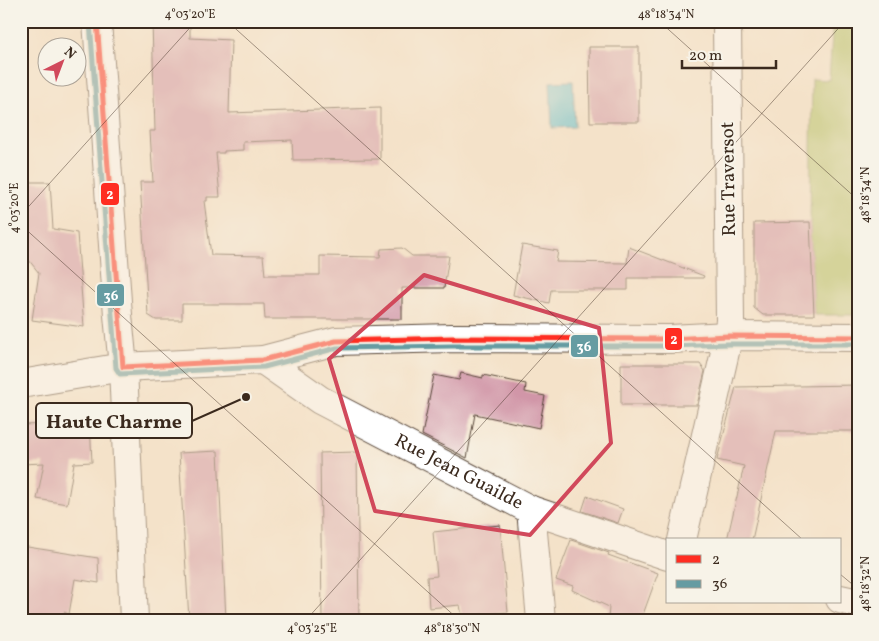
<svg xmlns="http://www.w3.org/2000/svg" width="879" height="641" viewBox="0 0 879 641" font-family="Vollkorn,serif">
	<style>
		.green { fill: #afc164; stroke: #757641 }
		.water { fill: #55bed1; stroke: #487478 }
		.building { fill: #d196a8 }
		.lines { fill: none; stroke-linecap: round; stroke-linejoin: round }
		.minor-casing { stroke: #574638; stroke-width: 30 }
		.tertiary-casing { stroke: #574638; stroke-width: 30 }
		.secondary-casing { stroke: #574638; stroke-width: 30 }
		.minor { stroke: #fff; stroke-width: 28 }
		.tertiary { stroke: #fff; stroke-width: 28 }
		.secondary { stroke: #fff; stroke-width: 28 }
		.bus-1-casing { stroke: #f7f3e8; stroke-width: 9 }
		.bus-2-casing { stroke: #f7f3e8; stroke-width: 9 }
		.bus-1 { stroke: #ff2d22; stroke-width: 5 }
		.bus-2 { stroke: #669ca2; stroke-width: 5 }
		.marked { fill: none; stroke: #d1495b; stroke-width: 4; stroke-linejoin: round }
		.ticks { fill: none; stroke: #3b2a1e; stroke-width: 1; stroke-opacity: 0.45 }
		.labels { text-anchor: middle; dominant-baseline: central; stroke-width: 4.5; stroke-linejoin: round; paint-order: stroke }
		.street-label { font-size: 19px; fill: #3b2a1e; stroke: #f7f3e8 }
		.leader { fill: none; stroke: #3b2a1e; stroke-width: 2 }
		.callout-dot { fill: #3b2a1e; stroke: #f7f3e8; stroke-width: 2 }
		.callout { fill: #f7f3e8; stroke: #3b2a1e; stroke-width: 2 }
		.callout-label { font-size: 20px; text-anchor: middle; font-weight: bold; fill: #3b2a1e }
		.line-badge { stroke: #f7f3e8; stroke-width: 2 }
		.badge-label { font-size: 14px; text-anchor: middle; font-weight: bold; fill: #fff }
		.neatline { fill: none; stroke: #3b2a1e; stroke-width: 2 }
		.ticks-label { font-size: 12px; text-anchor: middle; fill: #3b2a1e }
	</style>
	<rect width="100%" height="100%" fill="#f7f3e8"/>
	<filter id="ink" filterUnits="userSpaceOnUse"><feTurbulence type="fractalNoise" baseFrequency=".02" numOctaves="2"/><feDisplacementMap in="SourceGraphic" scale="10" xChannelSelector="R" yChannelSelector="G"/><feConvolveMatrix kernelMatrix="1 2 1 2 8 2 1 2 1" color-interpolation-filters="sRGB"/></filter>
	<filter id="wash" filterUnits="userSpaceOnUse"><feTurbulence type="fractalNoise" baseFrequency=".0096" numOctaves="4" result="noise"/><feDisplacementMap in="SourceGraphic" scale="20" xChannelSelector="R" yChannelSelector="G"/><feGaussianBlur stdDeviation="1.12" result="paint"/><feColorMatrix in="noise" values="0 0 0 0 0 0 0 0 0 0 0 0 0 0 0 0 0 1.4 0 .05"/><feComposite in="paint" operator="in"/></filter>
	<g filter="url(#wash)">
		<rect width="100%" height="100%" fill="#f4e2c9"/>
		<path class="green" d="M 833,21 L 858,21 L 858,315 L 814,315 L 810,222 L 812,79 L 829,80 Z"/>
		<path class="water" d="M 573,81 L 575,127 L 552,128 L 550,82 Z"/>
		<g id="blocks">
			<path class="building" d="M 152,21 L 190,21 L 190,38 L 231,40 L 229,113 L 380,108 L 380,159 L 293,160 L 292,140 L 243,142 L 243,150 L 224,151 L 224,153 L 216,153 L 220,197 L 207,197 L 207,201 L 204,201 L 211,255 L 263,256 L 265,275 L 320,275 L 320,256 L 380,257 L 381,249 L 402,248 L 412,256 L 449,256 L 444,288 L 402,288 L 402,319 L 265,319 L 264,304 L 182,304 L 182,320 L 156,320 L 148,315 L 140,182 L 153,182 L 150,131 L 155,131 Z
				M 589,47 L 639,47 L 639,122 L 590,122 Z
				M 21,182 L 50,182 L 53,229 L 77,233 L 84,327 L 32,320 L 39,273 L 21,250 Z
				M 810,222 L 814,315 L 763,315 L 754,308 L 754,223 Z
				M 522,245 L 558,251 L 556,262 L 627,263 L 629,247 L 704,276 L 703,278 L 628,278 L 628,290 L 551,290 L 549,303 L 513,295 Z
				M 621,364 L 700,364 L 705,371 L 697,405 L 621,405 Z
				M 461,373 L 483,378 L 483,375 L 526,384 L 525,392 L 545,396 L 539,428 L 475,414 L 467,458 L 422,435 L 434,375 L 459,380 Z
				M 858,385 L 858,431 L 776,431 L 752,540 L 727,540 L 744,466 L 717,460 L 736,387 Z
				M 90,423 L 92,462 L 74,463 L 67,504 L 37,499 L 44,463 L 21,464 L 21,425 Z
				M 218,451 L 226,620 L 189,620 L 179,453 Z
				M 357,452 L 359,620 L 322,620 L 320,453 Z
				M 587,496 L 623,509 L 618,523 L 582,511 Z
				M 500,525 L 508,612 L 462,616 L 460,605 L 429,608 L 427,577 L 437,576 L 433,532 Z
				M 571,540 L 609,553 L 608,555 L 658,573 L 641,620 L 608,620 L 609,607 L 572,590 L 573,586 L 556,580 Z
				M 21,546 L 98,558 L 99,583 L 75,579 L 69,614 L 64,612 L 63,620 L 21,620 Z"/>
		</g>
	</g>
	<g filter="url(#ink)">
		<use href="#blocks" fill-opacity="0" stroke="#574638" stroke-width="1"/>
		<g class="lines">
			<defs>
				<g id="minor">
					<path id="s1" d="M 263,360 L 320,400 L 531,510 L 668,556"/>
					<path d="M 123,367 L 263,360 L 336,341 L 452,338 L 670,339 L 728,336 L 858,337"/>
					<path d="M 531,510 L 541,620"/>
					<path d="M 682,540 L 725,352 L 730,321 L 727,21"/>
					<path d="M 840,599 L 858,603"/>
				</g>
				<path id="tertiary" d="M 21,384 L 123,367"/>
				<path id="secondary" d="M 97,21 L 118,315 L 123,367 L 134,620"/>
			</defs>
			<use href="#minor" class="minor-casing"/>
			<use href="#tertiary" class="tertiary-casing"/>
			<use href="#secondary" class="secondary-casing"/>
			<use href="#minor" class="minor"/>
			<use href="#tertiary" class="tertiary"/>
			<use href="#secondary" class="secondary"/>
			<defs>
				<path id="bus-1" d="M 97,21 L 123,367
					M 123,367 L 263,360 L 336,341 L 452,338 L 670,339 L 728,336 L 858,337"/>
				<path id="bus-2" d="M 90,22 L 116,368 L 120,374 L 264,367 L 337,348 L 452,346 L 670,346 L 728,344 L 858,344"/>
			</defs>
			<use href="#bus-1" class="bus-1-casing"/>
			<use href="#bus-2" class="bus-2-casing"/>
			<use href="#bus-1" class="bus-1"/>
			<use href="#bus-2" class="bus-2"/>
		</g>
	</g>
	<path d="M0 0H879V641H0ZM 424,275 L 599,328 L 611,443 L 530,535 L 375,511 L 329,359 Z" fill="#f4e2c9" fill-opacity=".55" fill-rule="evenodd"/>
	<path class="marked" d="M 424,275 L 599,328 L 611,443 L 530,535 L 375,511 L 329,359 Z"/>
	<path class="ticks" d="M 227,21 L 803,540M 659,21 L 858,200M 21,215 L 196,21M 21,225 L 459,620M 840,574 L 858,589M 21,614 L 27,620M 306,620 L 845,21"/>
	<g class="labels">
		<g class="street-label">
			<text transform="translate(729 179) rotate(-91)">Rue Traversot</text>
			<text stroke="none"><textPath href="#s1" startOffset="226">Rue Jean Guailde</textPath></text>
		</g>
	</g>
	<path class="leader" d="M246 397L192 421"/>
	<circle class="callout-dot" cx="246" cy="397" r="5"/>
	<rect class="callout" x="36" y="403" width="156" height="35" rx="5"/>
	<g class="callout-label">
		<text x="114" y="428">Haute Charme</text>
	</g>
	<g class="line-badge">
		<rect x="100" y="182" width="20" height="24" rx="5" fill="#ff2d22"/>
		<rect x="96" y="283" width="29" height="24" rx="5" fill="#669ca2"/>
		<rect x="664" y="327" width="19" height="24" rx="5" fill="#ff2d22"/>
		<rect x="570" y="334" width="29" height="24" rx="5" fill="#669ca2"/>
	</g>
	<g class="badge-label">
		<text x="110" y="199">2</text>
		<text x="111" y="300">36</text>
		<text x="674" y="344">2</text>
		<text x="584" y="351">36</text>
	</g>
	<rect width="879" height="641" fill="none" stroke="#f7f3e8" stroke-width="55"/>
	<rect x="666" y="538" width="175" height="65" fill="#f7f3e8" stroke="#aca397"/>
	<rect x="676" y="555" width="25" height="8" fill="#ff2d22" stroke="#aca397"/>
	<text x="712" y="564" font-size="15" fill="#3b2a1e">2</text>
	<rect x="676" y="580" width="25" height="8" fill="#669ca2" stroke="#aca397"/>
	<text x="712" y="588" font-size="15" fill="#3b2a1e">36</text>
	<g transform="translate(62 62) rotate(42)"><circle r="24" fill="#f7f3e8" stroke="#aca397"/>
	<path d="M0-4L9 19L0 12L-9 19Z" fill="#d1495b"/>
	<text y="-8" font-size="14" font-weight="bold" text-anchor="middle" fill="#3b2a1e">N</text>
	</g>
	<path d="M682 60v8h94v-8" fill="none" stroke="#3b2a1e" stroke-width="2.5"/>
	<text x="689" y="60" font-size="15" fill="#3b2a1e" stroke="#f7f3e8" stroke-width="4" paint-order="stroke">20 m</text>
	<rect x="28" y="28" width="824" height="586" class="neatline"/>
	<g class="ticks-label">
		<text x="190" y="18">4°03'20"E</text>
		<text x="666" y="18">48°18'34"N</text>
		<text transform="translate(865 195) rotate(-90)" y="4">48°18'34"N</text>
		<text transform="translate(14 208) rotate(-90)" y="4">4°03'20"E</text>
		<text transform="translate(865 584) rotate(-90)" y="4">48°18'32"N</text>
		<text x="312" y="632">4°03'25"E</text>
		<text x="452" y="632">48°18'30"N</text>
	</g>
</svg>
